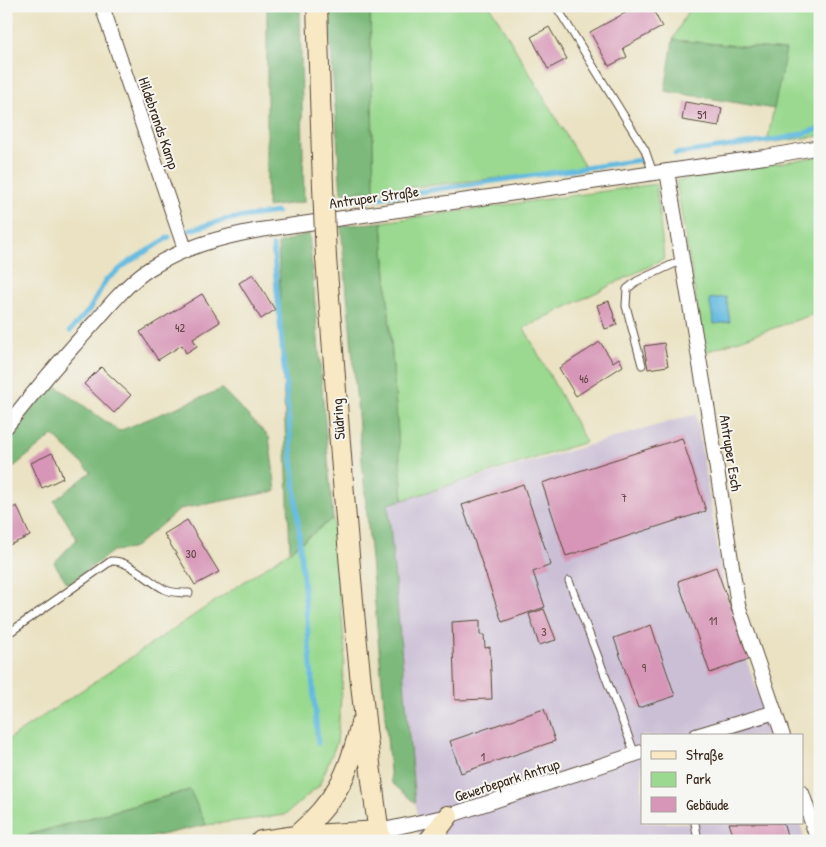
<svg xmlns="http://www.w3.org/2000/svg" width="826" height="847" viewBox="0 0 826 847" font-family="'Patrick Hand',sans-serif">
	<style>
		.industrial { fill: #cbbfd5 }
		.green { fill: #9ad98f; stroke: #6a8256 }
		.forest { fill: #7bb97a; stroke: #5b724c }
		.water { fill: #63bae0; stroke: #4f727f }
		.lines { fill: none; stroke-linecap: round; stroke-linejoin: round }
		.stream { stroke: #63bae0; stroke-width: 5 }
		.building { fill: #d796b7 }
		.service-casing { stroke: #554637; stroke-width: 9 }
		.minor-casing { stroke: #554637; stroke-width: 16 }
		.secondary-casing { stroke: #554637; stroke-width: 22 }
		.service { stroke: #fff; stroke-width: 7 }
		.minor { stroke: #fff; stroke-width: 14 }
		.secondary { stroke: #f8e8c3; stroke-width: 20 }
		.secondary-bridge-casing { stroke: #554637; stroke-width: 22; stroke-linecap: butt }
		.secondary-bridge { stroke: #f8e8c3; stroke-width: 20 }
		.labels { text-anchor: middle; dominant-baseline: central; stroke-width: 4; stroke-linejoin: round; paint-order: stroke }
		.number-label { font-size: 12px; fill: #624544 }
		.street-label { font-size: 15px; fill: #3b2a1e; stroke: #f6f6f2 }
	</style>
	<rect width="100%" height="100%" fill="#f6f6f2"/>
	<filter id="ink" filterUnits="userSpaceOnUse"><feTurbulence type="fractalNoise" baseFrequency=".02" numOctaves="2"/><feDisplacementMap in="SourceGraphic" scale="10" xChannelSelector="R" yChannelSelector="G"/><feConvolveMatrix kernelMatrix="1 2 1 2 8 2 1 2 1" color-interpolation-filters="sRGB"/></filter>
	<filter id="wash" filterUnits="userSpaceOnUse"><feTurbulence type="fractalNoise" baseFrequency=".0096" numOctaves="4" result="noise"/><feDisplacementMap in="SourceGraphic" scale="20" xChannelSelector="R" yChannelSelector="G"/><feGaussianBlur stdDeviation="1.12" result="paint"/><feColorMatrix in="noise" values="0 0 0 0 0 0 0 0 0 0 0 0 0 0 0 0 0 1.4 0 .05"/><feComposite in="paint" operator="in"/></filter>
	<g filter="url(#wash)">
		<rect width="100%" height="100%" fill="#eae2c2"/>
		<path class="industrial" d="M 696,414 L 726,602 L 773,736 L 642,736 L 642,823 L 800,823 L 805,841 L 419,841 L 388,504 Z"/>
		<path class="green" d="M 370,6 L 490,6 L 586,169 L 374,191 Z
			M 690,6 L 820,6 L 820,136 L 767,143 L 785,50 L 673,40 Z
			M 820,156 L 820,312 L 705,352 L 676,181 Z
			M 656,184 L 664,259 L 524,328 L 586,442 L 403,500 L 382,222 Z
			M 333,518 L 345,651 L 337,742 L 319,786 L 285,815 L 206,825 L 189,790 L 6,841 L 6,741 L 290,551 Z"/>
		<path class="forest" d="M 267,6 L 300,6 L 304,202 L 267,207 Z
			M 328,6 L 370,6 L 374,191 L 341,193 Z
			M 673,40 L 786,50 L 774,109 L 665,91 Z
			M 382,222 L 403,500 L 388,504 L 415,803 L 391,782 L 341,226 Z
			M 309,233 L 333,518 L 290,551 L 278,244 Z
			M 52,383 L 119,431 L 222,389 L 269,437 L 276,491 L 180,509 L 132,549 L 113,551 L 68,584 L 54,563 L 77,539 L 54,501 L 91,472 L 53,435 L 6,473 L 6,443 Z
			M 190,790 L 206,825 L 133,841 L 8,841 Z"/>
		<path class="water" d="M 726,297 L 730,322 L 714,324 L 709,299 Z"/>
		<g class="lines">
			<path class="stream" d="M 675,154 L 786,138 L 820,129
				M 369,199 L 640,160
				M 190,230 L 224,220 L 277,212
				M 273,246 L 318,743
				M 70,331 L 89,310 L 106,280 L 129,262 L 169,237"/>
		</g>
		<g id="blocks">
			<path class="building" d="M 638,6 L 651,6 L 662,27 L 623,48 L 627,57 L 609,66 L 590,32 Z
				M 549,27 L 567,59 L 548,69 L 531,37 Z
				M 685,102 L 722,108 L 719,126 L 682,120 Z
				M 253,274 L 275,310 L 261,319 L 239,283 Z
				M 202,294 L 220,322 L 193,339 L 197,346 L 186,353 L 182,345 L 158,360 L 140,332 Z
				M 609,301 L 617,325 L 605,329 L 597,305 Z
				M 600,342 L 613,362 L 619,358 L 623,366 L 576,396 L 559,368 Z
				M 664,343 L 668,366 L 648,369 L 644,346 Z
				M 101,367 L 131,395 L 114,413 L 84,384 Z
				M 682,438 L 706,511 L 566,556 L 542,483 Z
				M 52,453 L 58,463 L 63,478 L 42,488 L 31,463 Z
				M 523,484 L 551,565 L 533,572 L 545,607 L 502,622 L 462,505 Z
				M 17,506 L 30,536 L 7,546 L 6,511 Z
				M 187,520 L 219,572 L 195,585 L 164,534 Z
				M 716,567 L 749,659 L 710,673 L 678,581 Z
				M 544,609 L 556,640 L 539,645 L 529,614 Z
				M 480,620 L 480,635 L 484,635 L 485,648 L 490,647 L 492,699 L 455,700 L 452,622 Z
				M 651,625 L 675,696 L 638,708 L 614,638 Z
				M 544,709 L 555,741 L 461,773 L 450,741 Z
				M 729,823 L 783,823 L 789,841 L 735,841 Z"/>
		</g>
	</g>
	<g filter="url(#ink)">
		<use href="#blocks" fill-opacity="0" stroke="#554637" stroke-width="1"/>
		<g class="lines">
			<defs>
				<path id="service" d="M 556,6 L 645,150 L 653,173
					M 642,365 L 626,306 L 627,289 L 637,281 L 682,260
					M 569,581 L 635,754
					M 6,635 L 111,561 C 131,560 148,582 166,590 C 173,593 182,593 189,593
					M 695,823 L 698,841"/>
				<path id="minor" d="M 102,6 L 185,249
					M 667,171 L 707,405 L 738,605 L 783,736
					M 6,427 C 35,390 64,356 95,322 C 111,304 129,282 149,269 C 184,247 220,237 260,230 L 765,157 L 820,147
					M 696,736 L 775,712
					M 802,793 L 818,841
					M 379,831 L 448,816 L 642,752"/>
				<path id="secondary" d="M 317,6 L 323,186
					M 326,258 C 341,452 353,648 380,841
					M 296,836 C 336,801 349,775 361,723
					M 261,841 L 296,836 L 379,831
					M 429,841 L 448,816"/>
			</defs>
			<use href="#service" class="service-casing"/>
			<use href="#minor" class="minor-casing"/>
			<use href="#secondary" class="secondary-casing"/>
			<use href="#service" class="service"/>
			<use href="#minor" class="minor"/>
			<use href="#secondary" class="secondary"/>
			<defs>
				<path id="secondary-bridge" d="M 323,186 L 326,258"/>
			</defs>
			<use href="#secondary-bridge" class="secondary-bridge-casing"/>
			<use href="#secondary-bridge" class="secondary-bridge"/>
		</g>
	</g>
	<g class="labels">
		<g class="number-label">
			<text x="702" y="114">51</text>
			<text x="180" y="327">42</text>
			<text x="584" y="378">46</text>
			<text x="624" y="497">7</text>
			<text x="191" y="553">30</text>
			<text x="713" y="620">11</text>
			<text x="544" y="631">3</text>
			<text x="644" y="667">9</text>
			<text x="483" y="756">1</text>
		</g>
		<g class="street-label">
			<text transform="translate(159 123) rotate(71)">Hildebrands Kamp</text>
			<text transform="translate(374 197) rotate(-8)">Antruper Straße</text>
			<text transform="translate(338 419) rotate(-94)">Südring</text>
			<text transform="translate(731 453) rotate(81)">Antruper Esch</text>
			<text transform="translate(507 780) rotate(-18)">Gewerbepark Antrup</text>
		</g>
	</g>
	<rect width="826" height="847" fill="none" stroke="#f6f6f2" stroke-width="25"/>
	<rect x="641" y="734" width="162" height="90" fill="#f6f6f2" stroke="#aba49d"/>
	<rect x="651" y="751" width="25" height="8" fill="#f8e8c3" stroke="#aba49d"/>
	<text x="686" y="760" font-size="15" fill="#3b2a1e">Straße</text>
	<rect x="651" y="772" width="25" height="15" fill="#9ad98f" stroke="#aba49d"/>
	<text x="686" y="784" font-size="15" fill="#3b2a1e">Park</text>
	<rect x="651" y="797" width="25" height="15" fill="#d796b7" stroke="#aba49d"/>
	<text x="686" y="810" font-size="15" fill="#3b2a1e">Gebäude</text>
</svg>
